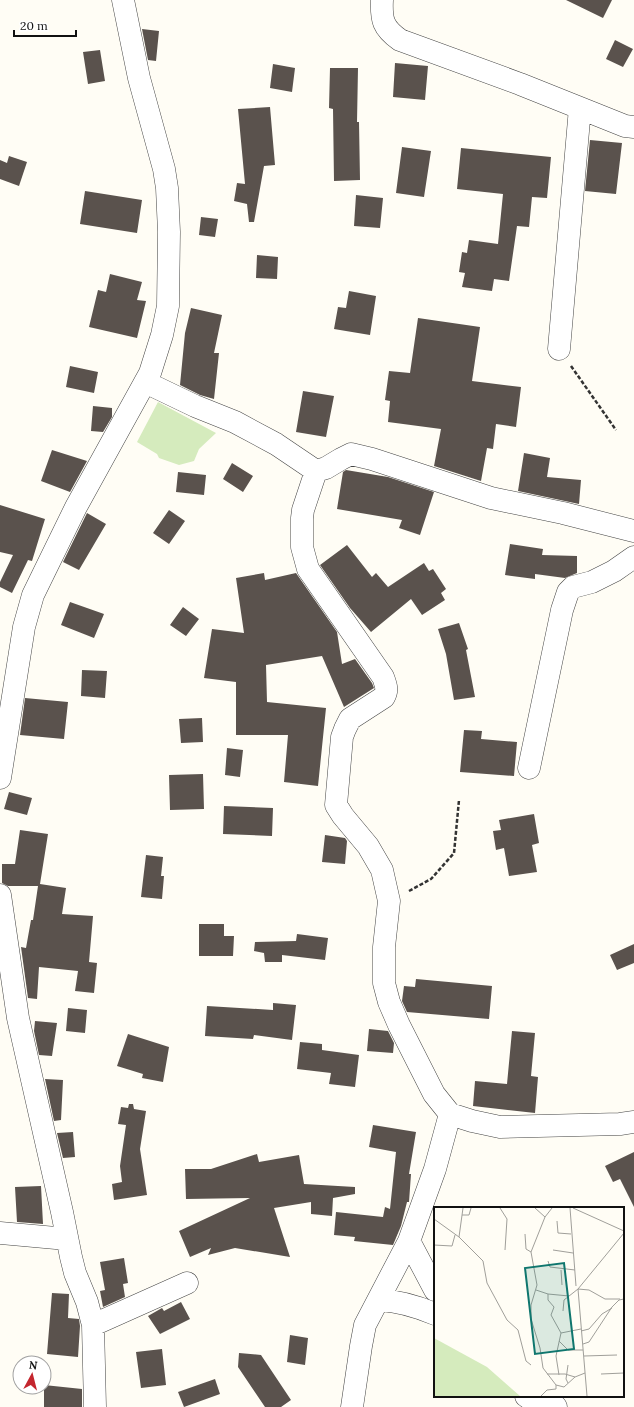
<svg xmlns="http://www.w3.org/2000/svg" width="634" height="1407" viewBox="0 0 634 1407" font-family="Lora,serif">
	<style>
		.green { fill: #d5ebbd }
		.building { fill: #5a524d }
		.lines { fill: none; stroke-linecap: round; stroke-linejoin: round }
		.minor-casing { stroke: #444; stroke-width: 23 }
		.path { stroke: #333; stroke-width: 2.5; stroke-dasharray: 4 2; stroke-linecap: butt }
		.minor { stroke: #fff; stroke-width: 22 }
		.inset-road { fill: none; stroke: #a09f9a; stroke-width: 1 }
		.view { fill: #0f766e; fill-opacity: 0.15; stroke: #0f766e; stroke-width: 2 }
		.inset-edge { fill: none; stroke: #111; stroke-width: 2 }
	</style>
	<rect width="100%" height="100%" fill="#fffdf5"/>
	<path class="green" d="M 158,402 L 216,433 L 199,449 L 194,461 L 179,465 L 159,458 L 157,454 L 137,442 Z"/>
	<path class="building" d="M 566,0 L 612,0 L 603,18 Z
		M 142,29 L 159,31 L 156,61 L 148,60 Z
		M 615,40 L 633,49 L 623,67 L 606,59 Z
		M 100,50 L 105,81 L 88,84 L 83,52 Z
		M 395,63 L 428,66 L 425,100 L 393,97 Z
		M 273,64 L 295,68 L 292,92 L 270,88 Z
		M 330,68 L 358,68 L 357,122 L 359,122 L 360,180 L 334,181 L 333,109 L 329,108 Z
		M 270,107 L 275,165 L 264,166 L 254,222 L 249,222 L 247,204 L 234,201 L 237,183 L 245,184 L 238,109 Z
		M 590,140 L 622,143 L 616,194 L 585,191 Z
		M 402,147 L 431,151 L 424,197 L 396,193 Z
		M 461,148 L 551,157 L 547,198 L 532,197 L 529,227 L 517,226 L 509,281 L 494,279 L 492,291 L 462,287 L 465,273 L 459,272 L 462,252 L 467,253 L 469,240 L 498,244 L 503,194 L 457,189 Z
		M 9,156 L 27,162 L 19,186 L 0,179 L 0,160 L 7,163 Z
		M 85,191 L 142,200 L 137,233 L 80,224 Z
		M 356,195 L 383,198 L 380,228 L 354,226 Z
		M 201,217 L 218,219 L 215,237 L 199,235 Z
		M 257,255 L 278,257 L 277,279 L 256,278 Z
		M 110,274 L 142,282 L 137,300 L 146,301 L 137,338 L 89,327 L 98,290 L 106,292 Z
		M 349,291 L 376,296 L 370,335 L 334,329 L 338,307 L 346,308 Z
		M 191,308 L 222,315 L 214,353 L 219,353 L 214,399 L 200,395 L 180,385 L 185,333 Z
		M 418,318 L 480,327 L 472,381 L 521,387 L 516,427 L 496,424 L 493,449 L 487,448 L 481,481 L 434,466 L 441,429 L 388,422 L 390,401 L 385,400 L 389,371 L 410,373 Z
		M 70,366 L 98,372 L 94,393 L 66,387 Z
		M 303,391 L 334,396 L 326,437 L 296,432 Z
		M 93,406 L 112,408 L 112,417 L 103,432 L 91,431 Z
		M 52,450 L 87,461 L 70,492 L 41,481 Z
		M 524,453 L 550,458 L 547,477 L 581,480 L 579,504 L 518,491 Z
		M 232,463 L 253,476 L 243,492 L 223,479 Z
		M 346,470 L 388,477 L 434,492 L 420,535 L 399,528 L 402,520 L 337,509 L 343,472 Z
		M 178,472 L 206,475 L 204,495 L 176,492 Z
		M 0,505 L 45,519 L 32,561 L 28,560 L 12,593 L 0,587 L 0,582 L 13,555 L 0,552 Z
		M 169,510 L 185,521 L 169,544 L 153,533 Z
		M 87,513 L 106,524 L 79,570 L 63,562 Z
		M 510,544 L 543,549 L 542,555 L 577,556 L 577,573 L 565,578 L 535,574 L 535,579 L 505,575 Z
		M 347,545 L 372,577 L 376,573 L 388,587 L 424,563 L 429,571 L 433,569 L 446,589 L 441,593 L 445,600 L 422,615 L 411,599 L 371,632 L 350,608 L 320,565 Z
		M 264,573 L 265,580 L 296,573 L 337,632 L 342,664 L 355,659 L 372,683 L 374,688 L 344,707 L 322,656 L 266,665 L 267,702 L 326,708 L 318,786 L 284,782 L 288,735 L 236,735 L 236,682 L 204,678 L 212,629 L 244,633 L 236,578 Z
		M 70,602 L 104,614 L 94,638 L 61,625 Z
		M 183,607 L 199,619 L 186,636 L 170,625 Z
		M 459,623 L 468,649 L 466,650 L 475,697 L 454,700 L 446,654 L 438,629 Z
		M 82,670 L 107,671 L 105,698 L 81,696 Z
		M 25,698 L 68,702 L 64,739 L 20,735 Z
		M 202,718 L 203,742 L 181,743 L 179,719 Z
		M 464,730 L 482,731 L 481,739 L 517,742 L 514,776 L 460,772 Z
		M 227,748 L 243,750 L 240,777 L 225,775 Z
		M 203,774 L 204,809 L 170,810 L 169,775 Z
		M 9,792 L 32,798 L 27,815 L 4,809 Z
		M 224,806 L 273,808 L 272,836 L 223,834 Z
		M 534,814 L 539,843 L 532,845 L 537,872 L 509,876 L 504,848 L 496,850 L 493,831 L 501,830 L 499,820 Z
		M 20,830 L 48,834 L 40,884 L 66,888 L 62,914 L 93,916 L 89,962 L 97,963 L 94,993 L 75,991 L 78,971 L 39,967 L 37,999 L 28,998 L 21,947 L 26,948 L 31,920 L 33,920 L 38,886 L 8,886 L 2,883 L 2,864 L 15,864 Z
		M 325,835 L 345,838 L 347,841 L 345,864 L 322,862 Z
		M 146,855 L 163,857 L 161,876 L 164,876 L 162,899 L 141,897 Z
		M 199,924 L 224,924 L 224,936 L 234,936 L 233,956 L 199,956 Z
		M 297,934 L 328,938 L 325,960 L 282,955 L 282,962 L 265,962 L 264,953 L 254,951 L 255,942 L 296,941 Z
		M 634,944 L 634,963 L 617,970 L 610,955 Z
		M 416,979 L 492,986 L 489,1019 L 407,1012 L 402,1001 L 404,986 L 415,987 Z
		M 273,1003 L 296,1005 L 292,1040 L 254,1035 L 253,1039 L 205,1036 L 207,1006 L 273,1010 Z
		M 68,1008 L 87,1010 L 85,1033 L 66,1031 Z
		M 35,1021 L 57,1023 L 52,1056 L 39,1055 L 34,1031 Z
		M 369,1029 L 388,1031 L 394,1043 L 393,1053 L 367,1051 Z
		M 512,1031 L 535,1033 L 531,1076 L 538,1077 L 535,1113 L 473,1106 L 475,1081 L 507,1084 Z
		M 128,1034 L 169,1047 L 163,1082 L 142,1078 L 143,1074 L 117,1066 Z
		M 300,1042 L 322,1044 L 322,1050 L 359,1055 L 355,1087 L 329,1084 L 331,1073 L 297,1069 Z
		M 45,1079 L 63,1080 L 61,1120 L 54,1121 Z
		M 129,1104 L 133,1104 L 134,1109 L 146,1111 L 140,1149 L 147,1195 L 114,1200 L 112,1184 L 122,1182 L 120,1166 L 126,1125 L 118,1124 L 121,1107 L 128,1108 Z
		M 373,1125 L 416,1132 L 409,1174 L 411,1174 L 409,1202 L 407,1202 L 401,1226 L 393,1245 L 354,1241 L 355,1237 L 334,1235 L 336,1212 L 383,1217 L 385,1207 L 390,1209 L 396,1152 L 369,1147 Z
		M 73,1132 L 75,1157 L 63,1158 L 57,1133 Z
		M 634,1152 L 634,1207 L 620,1179 L 613,1182 L 605,1166 Z
		M 257,1154 L 259,1162 L 299,1155 L 304,1184 L 355,1187 L 355,1194 L 333,1198 L 332,1216 L 311,1214 L 311,1202 L 274,1208 L 290,1257 L 235,1248 L 208,1255 L 211,1248 L 190,1257 L 179,1231 L 250,1198 L 186,1199 L 185,1169 L 211,1169 Z
		M 41,1186 L 43,1224 L 17,1222 L 15,1187 Z
		M 124,1258 L 128,1283 L 123,1284 L 125,1297 L 103,1307 L 100,1291 L 105,1290 L 100,1262 Z
		M 52,1293 L 69,1294 L 68,1318 L 79,1319 L 80,1326 L 78,1357 L 47,1354 Z
		M 181,1302 L 190,1319 L 160,1334 L 148,1316 L 162,1308 L 164,1311 Z
		M 290,1335 L 308,1338 L 305,1365 L 287,1362 Z
		M 162,1349 L 166,1385 L 141,1388 L 136,1352 Z
		M 239,1353 L 261,1355 L 291,1400 L 281,1407 L 265,1407 L 238,1367 Z
		M 215,1379 L 220,1394 L 184,1407 L 178,1392 Z
		M 44,1385 L 82,1389 L 82,1407 L 44,1407 Z"/>
	<g class="lines">
		<defs>
			<path id="minor" d="M 382,0 C 381,20 383,28 400,40 L 520,84 L 625,126 L 634,127
				M 559,349 L 580,108
				M 145,382 L 195,406 L 235,422 L 276,444 L 316,471 L 326,468 L 341,459 L 351,454 L 372,459 L 491,498 L 563,513 L 634,531
				M 316,471 L 303,510 L 302,518 L 302,547 L 308,569 L 383,677 C 386,685 388,690 384,697 L 350,719 L 345,729 L 342,737 L 336,805 L 343,816 L 368,846 L 382,870 L 389,901 L 384,947 L 384,983 L 389,1002 L 399,1025 L 434,1094 L 450,1114 L 472,1121 L 500,1127 L 620,1124 L 634,1122
				M 529,768 L 562,610 L 568,592 L 573,587 L 592,582 L 614,571 L 634,557
				M 0,778 L 24,627 L 33,595 L 76,507 L 150,373 L 162,335 L 168,306 L 169,232 L 167,188 L 164,169 L 139,78 L 123,0
				M 0,895 L 18,1018 L 62,1212 L 71,1257 L 75,1273 L 87,1302 L 93,1325 L 95,1407
				M 0,1233 L 67,1239
				M 409,1241 L 435,1290
				M 379,1300 C 399,1301 416,1306 435,1314
				M 93,1325 L 187,1283
				M 526,1396 L 533,1401 L 556,1407
				M 352,1407 L 361,1346 L 365,1325 L 409,1241 L 435,1169 L 450,1114"/>
		</defs>
		<use href="#minor" class="minor-casing"/>
		<path class="path" d="M 571,366 L 616,430
			M 409,891 L 431,879 L 454,853 L 459,800"/>
		<use href="#minor" class="minor"/>
	</g>
	<g transform="translate(434 1207)">
		<rect width="190" height="190" fill="#fffdf5"/>
		<path d="M 0,131 L 53,160 L 86,189 L 0,189 Z" fill="#d5ebbd"/>
		<path class="inset-road" d="M 66,1 L 73,12 L 71,43M 101,1 L 111,10M 118,1 L 111,10 L 97,45 L 103,78 L 97,98 L 97,112 L 106,141 L 109,161 L 122,178 L 130,180 L 141,170 L 151,166M 136,1 L 142,79M 139,1 L 190,24M 28,8 L 35,8 L 37,1M 0,12 L 25,30 L 49,54 L 53,76 L 73,113 L 84,123 L 92,154 L 97,158M 123,14 L 124,26 L 137,27M 91,27 L 92,42 L 97,45M 25,30 L 29,1M 0,38 L 18,39 L 21,28M 119,43 L 139,46M 114,54 L 116,60 L 141,63M 127,63 L 128,78M 102,83 L 114,87 L 135,89M 114,87 L 114,93 L 120,100 L 117,108 L 127,126 L 122,149 L 125,168M 129,104 L 130,93 L 144,82 L 155,83 L 171,92 L 186,92M 147,124 L 155,122 L 168,107 L 178,101M 127,126 L 147,122M 125,134 L 134,143 L 149,143M 149,137 L 155,135 L 178,100 L 185,93 L 190,92M 150,149 L 183,148M 134,158 L 132,172 L 134,176M 113,167 L 131,167 L 141,170M 167,167 L 190,166M 107,189 L 113,183 L 122,182 L 122,178M 153,189 L 144,82 L 190,26"/>
		<path class="view" d="M 130,56 L 140,142 L 101,147 L 91,61 Z"/>
		<rect width="190" height="190" class="inset-edge"/>
	</g>
	<g transform="translate(32 1375) rotate(7)"><circle r="19" fill="#ffffff" stroke="#a0a0a0"/>
	<path d="M0-3L7 15L0 10L-7 15Z" fill="#c4262e"/>
	<text y="-6" font-size="11" font-weight="bold" text-anchor="middle" fill="#111111">N</text>
	</g>
	<path d="M14 30v6h62v-6" fill="none" stroke="#111111" stroke-width="2"/>
	<text x="20" y="30" font-size="12" fill="#111111" stroke="#ffffff" stroke-width="3" paint-order="stroke">20 m</text>
</svg>
